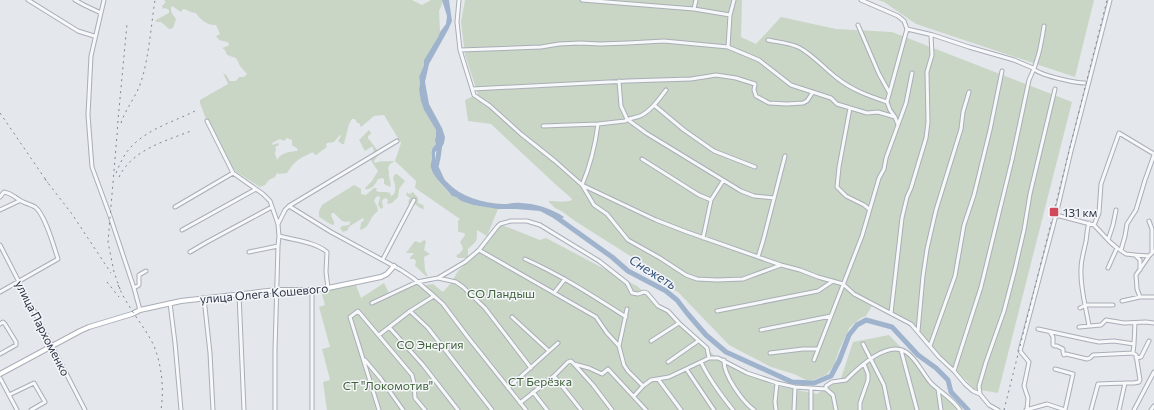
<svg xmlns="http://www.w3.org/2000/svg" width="1154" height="410" viewBox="0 0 1154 410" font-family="Commissioner,sans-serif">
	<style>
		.green { fill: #c9d6c5; fill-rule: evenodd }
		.water { fill: #9fb4cc }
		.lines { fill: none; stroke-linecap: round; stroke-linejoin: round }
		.river { stroke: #9fb4cc; stroke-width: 5 }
		.street-casing { stroke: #a9aeb7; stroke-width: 5 }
		.secondary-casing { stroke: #a9aeb7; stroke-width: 6 }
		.street { stroke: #f7f8fa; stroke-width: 3 }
		.secondary { stroke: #fff; stroke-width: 4 }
		.rail { stroke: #7d8696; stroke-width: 1; stroke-dasharray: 2 4; stroke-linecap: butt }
		.poi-dot { fill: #d1495b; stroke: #f4f6f9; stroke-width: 1.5 }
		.labels { text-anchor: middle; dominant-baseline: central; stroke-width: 3; stroke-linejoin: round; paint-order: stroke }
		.poi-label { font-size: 12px; fill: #2b3445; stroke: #f4f6f9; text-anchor: start }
		.street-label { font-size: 12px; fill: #2b3445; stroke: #f4f6f9 }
		.park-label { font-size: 12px; fill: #3f6138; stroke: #f4f6f9 }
		.water-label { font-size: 13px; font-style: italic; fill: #34527a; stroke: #f4f6f9 }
	</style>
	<rect width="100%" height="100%" fill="#e4e7ec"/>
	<path class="green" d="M 164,0 L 412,0 L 422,5 L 431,0 L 442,0 L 443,2 L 439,11 L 440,32 L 438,37 L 424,60 L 424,65 L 419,77 L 420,83 L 419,90 L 424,110 L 436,130 L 436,144 L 431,150 L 432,160 L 431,169 L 439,182 L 452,196 L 456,197 L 461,201 L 473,205 L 494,208 L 498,209 L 487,236 L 477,230 C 477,242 477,241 468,249 L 468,256 L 467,258 L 458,258 L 456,256 C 463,250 465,250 460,242 L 465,235 L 464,233 L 459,232 L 458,231 L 458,221 L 460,219 L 415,188 L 416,181 L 395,161 L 390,164 L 388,168 L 389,172 C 388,178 392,181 390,187 L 384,184 L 384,179 L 383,178 L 378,179 C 375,185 372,190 365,189 L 365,188 L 372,181 L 378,171 L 370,159 C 374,155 374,153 373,147 L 371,147 L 365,151 L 359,140 L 369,130 L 371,133 L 371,134 L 368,136 L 368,138 L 378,151 L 379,154 L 374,161 L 375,163 C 381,160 388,162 395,161 L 401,143 L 384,115 L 374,116 L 361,127 L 359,123 L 357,123 L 355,119 L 352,119 L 349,124 L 344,144 L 342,144 L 338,141 L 341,136 L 340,135 L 334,142 L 327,143 L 326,145 L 327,147 L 316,155 L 314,154 L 313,152 C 300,158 294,161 287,173 L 279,174 L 277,173 L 275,177 L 269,180 L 265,185 L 260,187 L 235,171 L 217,142 L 209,127 L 200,103 L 200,100 L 228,84 L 223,73 L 226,75 L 230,81 L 236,81 L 239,77 L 244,77 L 247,74 L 240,66 L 236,58 L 227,55 L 225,50 L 222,48 L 228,46 L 229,45 L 228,42 C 222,41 219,41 216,36 L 220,34 L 216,25 C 209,26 200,20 196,13 C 190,13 187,9 183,9 L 181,12 L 172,6 C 169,11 173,15 176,19 L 173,28 L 169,29 L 161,22 L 156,22 L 156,20 L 169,13 L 169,10 L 165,8 L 163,9 L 162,6 L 166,2 ZM 287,138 L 292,140 L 292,145 L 298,149 L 297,151 C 289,152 282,152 277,160 L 275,153 L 276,149 L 275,147 L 279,145 L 278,143 L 273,145 L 272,143 L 280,139 L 284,141 Z
		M 465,0 L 742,0 L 741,37 L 756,44 L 781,17 L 836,29 L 892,32 L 1072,102 L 998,393 L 975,389 L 938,353 L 912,322 L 872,306 L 866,316 L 861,318 L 850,327 L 839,350 L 834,366 L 826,375 L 813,380 L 806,380 L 794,374 L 771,367 L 729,345 L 678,292 L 658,281 L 647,268 L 635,259 L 575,221 L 563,212 L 555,208 L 548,201 C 556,201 565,203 572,200 L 571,198 L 554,183 L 491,124 L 468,121 L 465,100 L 478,94 L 465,55 L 461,22 Z
		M 878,0 L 1094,0 L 1075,77 L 916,24 L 884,2 Z
		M 395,174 L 397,174 L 405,181 L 399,189 L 398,197 L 392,203 L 387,204 L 388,200 L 386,198 L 382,200 L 383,208 L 381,209 L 378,205 L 380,198 L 379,196 L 376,197 L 374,201 L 377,206 L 378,211 C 376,213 374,214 373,216 C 368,222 369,228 360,230 L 361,223 L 364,220 L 363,218 L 350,226 L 348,228 L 348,230 L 343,232 L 340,228 L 342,226 L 349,225 L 350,223 L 349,221 L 347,222 L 342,221 L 334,213 L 332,213 L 331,215 L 334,222 L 334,225 C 328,224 325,220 319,217 L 319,211 L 322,205 L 354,185 L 361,189 L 361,194 L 366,195 L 374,188 L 377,188 L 376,191 C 381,193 386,191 390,193 L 391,196 L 393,195 C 397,190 395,184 393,178 Z
		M 407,192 L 409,194 L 413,192 L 418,198 L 418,203 L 423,205 L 424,209 L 420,208 L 415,204 L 414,206 L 411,206 L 408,202 L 410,198 L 406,195 Z
		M 497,223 L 540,240 L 546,238 L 637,286 L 674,319 L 716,357 L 773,385 L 817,394 L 841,378 L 853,342 L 889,335 L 927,375 L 957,410 L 327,410 L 323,382 L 330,380 L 322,349 L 330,347 L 319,307 L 325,305 L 321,291 L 356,285 L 361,298 L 384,283 L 389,293 L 416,283 L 423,288 L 425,285 L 433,284 L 443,292 L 451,283 L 458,271 L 480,252 Z
		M 424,240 L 426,241 L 424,250 L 430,254 L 424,257 L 425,270 L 428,277 C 422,274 420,269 415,266 L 416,261 L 414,259 L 410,259 L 411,256 L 414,254 L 413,253 L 406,253 L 415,241 L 420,243 Z"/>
	<path class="water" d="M 442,0 L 449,0 L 452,21 L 448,30 L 429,64 L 425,82 L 429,104 L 442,128 L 445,137 L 444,143 L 442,147 L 435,152 C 435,159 435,165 437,170 C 439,175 443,178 447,182 C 461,197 482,203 503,204 C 509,204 515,202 521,203 C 536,204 551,208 564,217 L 559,221 L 540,211 L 516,209 L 498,209 L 473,205 L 461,201 L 456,197 L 452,196 C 446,188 433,177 431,168 C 430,165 432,161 432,158 C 431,149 431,150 436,144 L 435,140 L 436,137 L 436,130 L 424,110 L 421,101 L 419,90 L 420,83 L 419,77 L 424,65 L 424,60 L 438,37 L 440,32 L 446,24 L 447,16 Z"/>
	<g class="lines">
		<path class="river" d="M 440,144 L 438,158 L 436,167 L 442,180
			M 556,217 L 612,257 L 628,271 L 666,291 L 677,300 L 687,313 L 706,335 L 726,352 L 792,382 L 814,383 L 831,376 L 839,361 L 849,335 L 857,325 L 866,320 L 892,327 L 918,355 L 936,368 L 948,380 L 951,392 L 968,410"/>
		<defs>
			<path id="street" d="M 28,0 L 78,31 L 94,36
				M 75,0 L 84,5 L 101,13
				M 104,0 L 91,56 L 88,115 L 92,167 L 110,216 L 134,288 L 140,310
				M 459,0 L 457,22 L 460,50 L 474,95 L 490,106 L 521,134 L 555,161 L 582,185 L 594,205 L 607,214 L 628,240 L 660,258 L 686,275 L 697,279 L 717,280 L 743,279 L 781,265
				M 582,0 L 694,9 L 730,15
				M 861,0 L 898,16 L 904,21 L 907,29 L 933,35 L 969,47 L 1014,60 L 1033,68 C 1038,75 1075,83 1085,83
				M 694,9 L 696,0
				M 858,25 L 879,74 L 889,92
				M 768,40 C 777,42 789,43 798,47 C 811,53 825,69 837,78 C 852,90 869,96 887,102
				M 728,47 L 730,15 L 734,0
				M 460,50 L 541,47 L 559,44 L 580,43 L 600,44 L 628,43 L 664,41 L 728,47 L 759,60 L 791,85 L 831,98 L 837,104 L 867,113 L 878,112 L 895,117 L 898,125
				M 619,81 L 621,106 L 627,119 L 646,133 L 741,191 L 754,196 L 774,198
				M 472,89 L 628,81 L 691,79 L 704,77 L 716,75 L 736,78 L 755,84 L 754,90 L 756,96 L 769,103 L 787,104 L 803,103 L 807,101 L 813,92
				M 654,105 L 684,130 L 714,151 L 755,167
				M 850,108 L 839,167 L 837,187 L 846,196 L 864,205 L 869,209
				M 895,117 L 890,110 L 887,102 L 907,29
				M 207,121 L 233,173 L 263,194 L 270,201 L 278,224 L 279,236 L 278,246 L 275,350 L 275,410
				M 543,126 L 598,124 L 625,121 C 629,118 635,118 640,116 C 651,111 659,99 666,90
				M 642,159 L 699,195 L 711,200
				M 582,185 L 656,220 L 687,232 L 781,265 L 800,270 L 818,277 L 843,284 L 854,294 L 911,324 L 939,357 L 954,371 L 965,384 L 973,391 L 980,394 L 989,405 L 998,410
				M 582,185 C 591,164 595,147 598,124
				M 0,197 L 4,192 C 11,193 13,196 18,199 C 23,203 30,204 35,207 C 45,214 54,247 58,259 L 0,292
				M 289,206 L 331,232 L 401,270 L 413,278 L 434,296 L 443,304 L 467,336 L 526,410
				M 175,207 L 233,173
				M 0,210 L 19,201
				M 1056,215 L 1094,225 L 1110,242 L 1117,248 L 1126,254 L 1135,255 L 1140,260 L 1140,270
				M 1149,221 L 1152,229 L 1152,252
				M 278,224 L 285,210 L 289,206 L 397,141
				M 1094,225 L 1099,213 L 1101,184 L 1119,133 L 1154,154
				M 182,230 L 256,189
				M 279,236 C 293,240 316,242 327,252 L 326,272 L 328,288
				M 703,238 L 711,200 L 723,181
				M 1108,240 L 1113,225 L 1116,210
				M 0,245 L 85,410
				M 479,250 L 596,317 L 607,333 L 619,346 L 624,365 L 628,371 L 643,386
				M 1121,250 L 1125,236 L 1127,224 L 1136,210 L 1145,180 L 1154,155
				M 190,252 L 207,242 L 272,207
				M 249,252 L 278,246
				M 1135,255 L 1149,256
				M 758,257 L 763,241 L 785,156
				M 383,259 L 414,200
				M 525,259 C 561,275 593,296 626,317
				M 1108,268 L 1117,248
				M 438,278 L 456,282 L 463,287 L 485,308 L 531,368
				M 134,288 L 139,285 L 139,275 L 146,271
				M 554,293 L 565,279
				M 239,294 L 244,410
				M 1140,297 L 1137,289 L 1136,275 L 1149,256 L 1154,251
				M 204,298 L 210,353 L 213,410
				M 1122,301 L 1140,297 L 1154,297
				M 170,303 L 175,343 L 181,410
				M 372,303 L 417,282 L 438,278 L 465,262 L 479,250 L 497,227 L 500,224 L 511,221 L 527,221 L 540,225 L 599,261 L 627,283 L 632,293 L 638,294 L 644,292 L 647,293 L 658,306 L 668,311 L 679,323 L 707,348 L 709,358
				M 1080,308 L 1086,305 L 1113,305
				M 410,311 L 428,328 L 492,410
				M 717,311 L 818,291 L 833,281
				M 891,313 L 902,218 L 907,197 L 911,188 L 926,138 L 928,122 L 927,72 L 932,55 L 931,35
				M 512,317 L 549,351
				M 0,324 L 3,322 L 5,324 L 16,342 L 16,345 L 0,354
				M 1089,326 C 1086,307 1080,288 1081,269 C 1081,260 1084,251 1086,241 C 1087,235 1087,229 1089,223
				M 389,327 L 423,365 L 458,410
				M 1079,327 L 1101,325 L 1106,320 L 1124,323 L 1146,322 L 1154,323
				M 1038,329 L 1089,340 L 1099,342 L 1114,341 L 1134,344
				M 761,330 L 831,316
				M 918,331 L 923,276 L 927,249 L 936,210 L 961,129 L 963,112 L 969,92
				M 1050,332 L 1053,337 L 1053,345 L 1055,346 L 1057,346 L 1063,349 L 1063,352 L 1064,355 L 1066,354 L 1087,359 L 1090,358 L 1093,355 L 1133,353
				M 379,335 L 410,311 L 434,296
				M 651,341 L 679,323
				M 863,344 L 884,385 L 889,410
				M 619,346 L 627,309
				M 930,346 L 955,276 L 964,225 L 974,195 L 990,130 L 1002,71
				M 901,350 L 917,410
				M 770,353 L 803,349 L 818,349
				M 1136,358 L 1141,357 L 1149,341
				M 365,360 L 381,379 L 403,410
				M 724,360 C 723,375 743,402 754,410
				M 814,360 L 862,236 L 879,178 L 884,169 L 886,158 L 906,103 L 912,73
				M 668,362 L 698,341
				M 701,362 C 709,379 721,395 733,410
				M 574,364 L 593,385 L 612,410
				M 1055,369 L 1073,374 L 1065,410
				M 687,370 L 714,410
				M 954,371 L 981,287 L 1012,160 L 1029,80 C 1038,62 1041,46 1044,26
				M 554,376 L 581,410
				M 0,378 L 17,410
				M 658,379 L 681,410
				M 508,388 L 558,343
				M 826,389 L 826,386 L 832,382 L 846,380 C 858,368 887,340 906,352 C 916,358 923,374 931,383 C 940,392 953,399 960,410
				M 938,389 L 941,410
				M 533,392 L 547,410
				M 980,394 L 979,386 L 986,362 L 1004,311 L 1015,269 L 1024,230 L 1030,194 L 1055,89
				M 9,395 L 34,383 L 45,402 L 31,410
				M 634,396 L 643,386 L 651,380 L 669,377 L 709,358 L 718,358 L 747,373 L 777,383 L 795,387 L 826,389 L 833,395 L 836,410
				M 520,403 L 554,376 L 568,362 L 571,361 L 574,364 L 589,368 L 602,374 L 608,369 L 646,410
				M 1027,409 L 1028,398 L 1024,386 L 1029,362 L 1020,351 L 1056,215 L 1071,151 L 1110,0
				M 312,410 L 312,290
				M 379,410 L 350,317 L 358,311 L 412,375 L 414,383 L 415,398 L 425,410
				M 776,410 L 775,402 L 777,383
				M 794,410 L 795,387
				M 811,410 L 811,389
				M 860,410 L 860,403 L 868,380 L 868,374 L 864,364
				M 1026,410 L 1047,404 L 1065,410
				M 1091,410 L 1098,384 L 1125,383 L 1134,383 L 1139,382 L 1140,380 L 1136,355 L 1133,353 L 1134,344 L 1135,323
				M 1119,410 L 1125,383
				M 1134,410 L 1154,372
				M 1151,410 L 1154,406"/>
			<path id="secondary" d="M 0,374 L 80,331 L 89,327 L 132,314 L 140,310 L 181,301 L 277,290 L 312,290 L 328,288 L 381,277 L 387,274 L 394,266"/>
		</defs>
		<use href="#street" class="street-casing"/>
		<use href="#secondary" class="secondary-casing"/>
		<use href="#street" class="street"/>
		<use href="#secondary" class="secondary"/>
		<path class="rail" d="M 0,113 L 48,183
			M 121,123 C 126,108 136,97 141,82 C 149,57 151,26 155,0
			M 116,173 C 119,166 122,159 126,153 C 143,130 171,123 195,111
			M 119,177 C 132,150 165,141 191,131
			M 45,179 L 72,214 L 111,273
			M 107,282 L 119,297
			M 118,285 C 121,292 124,298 128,304 C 136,318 147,331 154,346 C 162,366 164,389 161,410
			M 120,289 L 114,272 L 108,242 L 117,135 L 118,120 L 127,24
			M 1004,410 L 1107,0"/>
	</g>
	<rect class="poi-dot" x="1049" y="207" width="10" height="10" rx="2"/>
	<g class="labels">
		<g class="poi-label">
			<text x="1063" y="212">131 км</text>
		</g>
		<g class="street-label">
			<text transform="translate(264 293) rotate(-5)">улица Олега Кошевого</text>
			<text transform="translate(43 328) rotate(63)">улица Пархоменко</text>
		</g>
		<g class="park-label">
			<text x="501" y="293">СО Ландыш</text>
			<text x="430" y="344">СО Энергия</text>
			<text x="540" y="381">СТ Берёзка</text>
			<text x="388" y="385">СТ "Локомотив"</text>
		</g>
		<g class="water-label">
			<text transform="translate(653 272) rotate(32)">Снежеть</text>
		</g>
	</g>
</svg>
